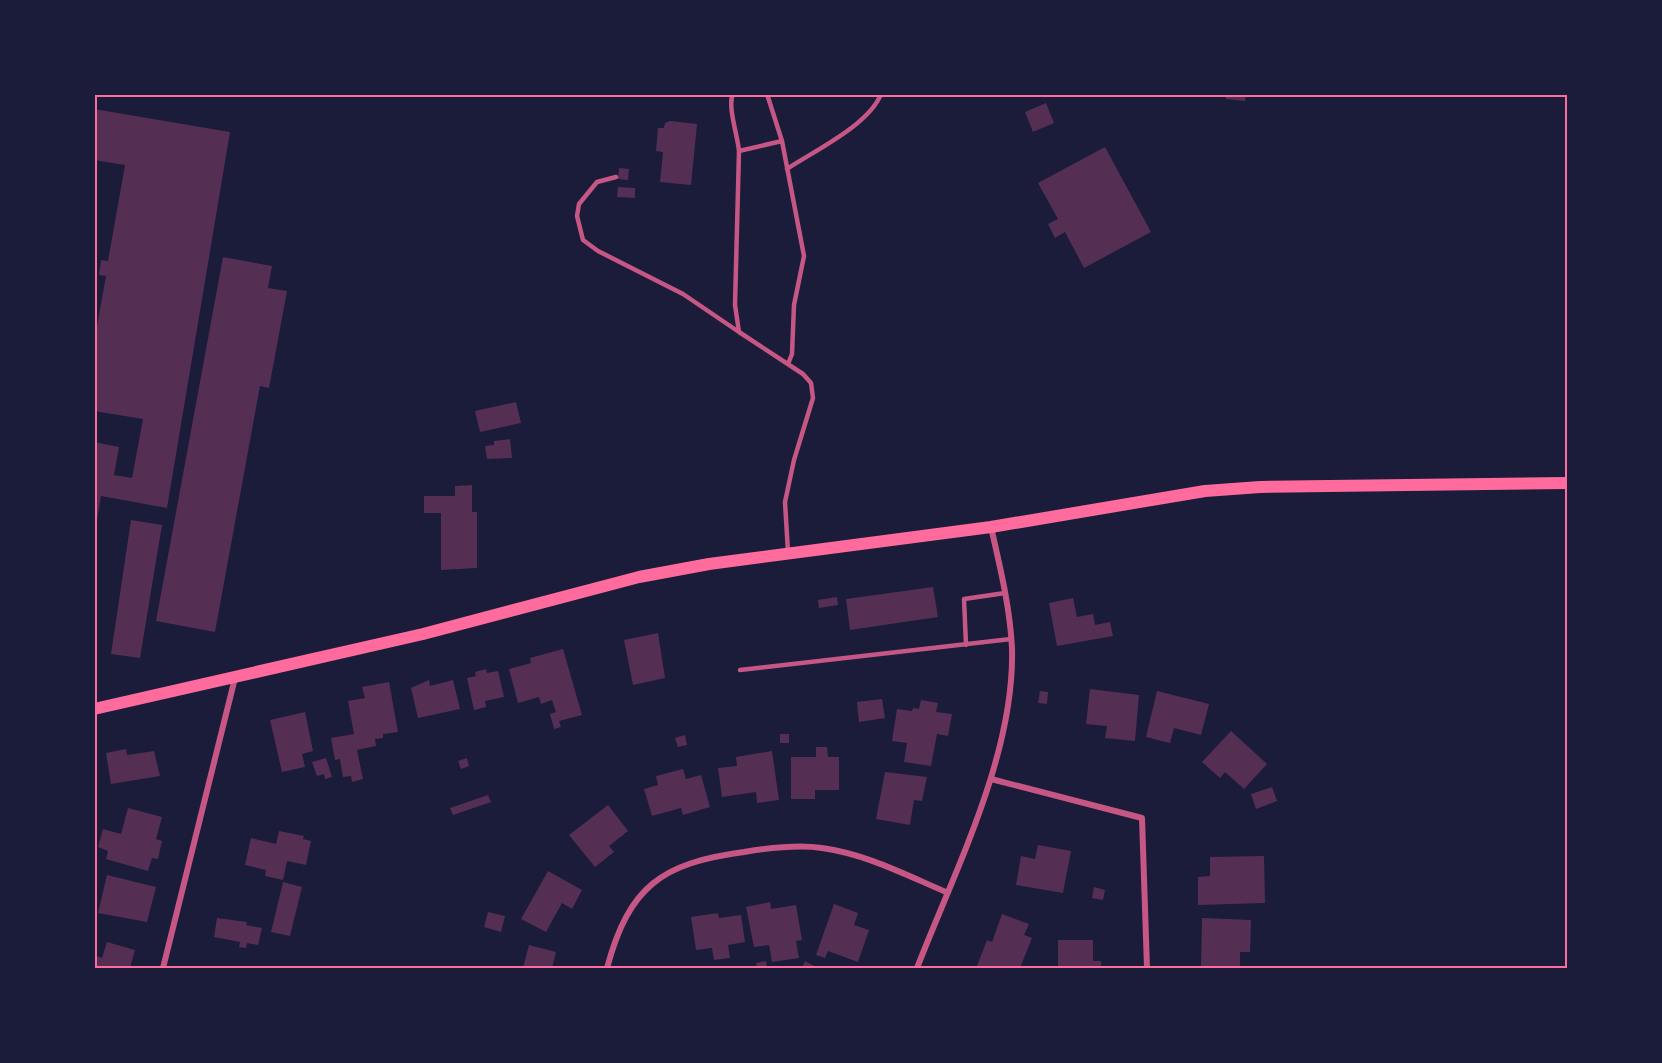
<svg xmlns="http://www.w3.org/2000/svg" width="1662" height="1063" viewBox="0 0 1662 1063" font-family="'DM Sans',sans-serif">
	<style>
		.building { fill: #542f53 }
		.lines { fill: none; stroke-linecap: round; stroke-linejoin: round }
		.service { stroke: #c65784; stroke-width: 4.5 }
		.minor { stroke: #c65784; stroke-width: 6 }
		.secondary { stroke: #ff6b9d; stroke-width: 12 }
		.neatline { fill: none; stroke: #ff6b9d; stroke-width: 2 }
	</style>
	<rect width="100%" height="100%" fill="#1b1b3a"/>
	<path class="building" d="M 1226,94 L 1246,94 L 1245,101 L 1226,99 Z
		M 1046,103 L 1054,123 L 1033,132 L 1025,112 Z
		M 94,109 L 230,132 L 167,508 L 101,496 L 96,526 L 94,442 L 119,447 L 114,475 L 132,478 L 143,419 L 94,411 L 94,343 L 106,276 L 99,275 L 101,260 L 108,261 L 125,165 L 94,160 Z
		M 670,121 L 697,124 L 691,185 L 660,182 L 663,152 L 656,151 L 658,128 L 664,128 L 665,123 Z
		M 1105,147 L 1151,232 L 1084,268 L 1065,232 L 1055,238 L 1048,224 L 1058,219 L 1038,183 Z
		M 619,168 L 629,169 L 628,180 L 618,179 Z
		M 618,187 L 635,188 L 635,198 L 617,197 Z
		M 223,257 L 272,266 L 268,288 L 287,291 L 269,388 L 260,386 L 215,632 L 156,621 Z
		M 516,402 L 521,423 L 480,432 L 475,411 Z
		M 510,439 L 512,458 L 487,459 L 485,446 L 494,445 L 494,441 Z
		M 472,485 L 472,512 L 477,512 L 477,568 L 441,570 L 441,513 L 424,513 L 424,496 L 455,496 L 455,486 Z
		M 131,520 L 162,525 L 140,658 L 111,654 Z
		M 933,587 L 938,617 L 850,630 L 846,599 Z
		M 837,597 L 838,605 L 819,608 L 818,600 Z
		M 1073,598 L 1077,617 L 1093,614 L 1095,625 L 1110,622 L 1113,636 L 1057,646 L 1049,603 Z
		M 658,633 L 665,678 L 633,685 L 624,640 Z
		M 563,649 L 582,715 L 559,721 L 561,727 L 554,729 L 550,714 L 556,712 L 552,700 L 541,704 L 539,697 L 518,703 L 509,669 L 531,663 L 530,658 Z
		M 486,669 L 487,673 L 498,671 L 504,697 L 485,701 L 486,707 L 474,710 L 467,678 L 476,676 L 475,672 Z
		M 429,680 L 430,686 L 453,680 L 460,709 L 418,718 L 411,688 Z
		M 389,682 L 398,732 L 383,734 L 383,738 L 375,739 L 376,746 L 357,750 L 363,779 L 352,782 L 351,776 L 343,777 L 340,759 L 335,760 L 331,738 L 354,734 L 348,701 L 365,698 L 362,687 Z
		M 1090,689 L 1139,695 L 1135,741 L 1105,738 L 1107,726 L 1086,724 Z
		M 1040,691 L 1048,692 L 1047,704 L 1038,703 Z
		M 1157,691 L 1209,704 L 1201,735 L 1174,728 L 1170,743 L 1146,737 Z
		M 882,699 L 885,718 L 859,722 L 857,702 Z
		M 921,700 L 938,703 L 936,712 L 952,714 L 948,736 L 937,734 L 931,766 L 904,762 L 907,743 L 892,741 L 897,709 L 912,711 L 913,708 L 919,709 Z
		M 305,712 L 313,751 L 302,754 L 305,767 L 282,772 L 270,720 Z
		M 1231,731 L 1267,764 L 1244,789 L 1225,772 L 1220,778 L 1202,762 Z
		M 780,734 L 789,734 L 789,743 L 780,743 Z
		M 685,735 L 687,745 L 678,747 L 675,738 Z
		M 816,747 L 827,747 L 828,757 L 839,757 L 839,790 L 815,790 L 815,799 L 791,799 L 791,757 L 816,757 Z
		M 126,749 L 127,755 L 154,751 L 160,776 L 111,784 L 106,753 Z
		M 772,751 L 779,800 L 757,803 L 756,792 L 722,797 L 718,768 L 737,766 L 736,757 Z
		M 326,758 L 332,777 L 325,779 L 324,774 L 317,776 L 312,762 Z
		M 467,758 L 469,766 L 461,769 L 458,761 Z
		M 683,769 L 686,779 L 701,775 L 710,807 L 683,815 L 681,808 L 652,816 L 644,789 L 658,785 L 656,776 Z
		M 885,772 L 927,777 L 922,801 L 914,800 L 910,825 L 876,819 Z
		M 1272,787 L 1277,801 L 1256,809 L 1251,794 Z
		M 488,795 L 491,802 L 453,815 L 450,808 Z
		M 608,805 L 628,831 L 609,846 L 614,852 L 595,867 L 569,835 Z
		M 128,808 L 162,817 L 156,839 L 162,841 L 158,859 L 152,858 L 148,871 L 106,859 L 108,851 L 98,847 L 103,829 L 121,834 Z
		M 279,831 L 304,836 L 303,839 L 311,841 L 306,865 L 287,861 L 283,880 L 265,876 L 266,870 L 245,865 L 251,838 L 276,844 Z
		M 1038,845 L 1071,851 L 1063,893 L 1016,885 L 1021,856 L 1035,859 Z
		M 1264,856 L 1265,903 L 1198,905 L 1198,877 L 1210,876 L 1210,857 Z
		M 548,871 L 582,890 L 572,909 L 562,903 L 546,932 L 521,919 Z
		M 107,875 L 156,887 L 147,922 L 98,913 Z
		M 283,882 L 302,887 L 290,936 L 271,932 Z
		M 1094,887 L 1105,890 L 1103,900 L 1092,898 Z
		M 770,902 L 771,909 L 796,905 L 802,940 L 796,941 L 799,958 L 772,962 L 769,945 L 754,947 L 746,907 Z
		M 834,904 L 858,913 L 854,925 L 869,930 L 858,962 L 828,951 L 825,958 L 816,955 Z
		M 488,912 L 505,916 L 501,932 L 484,927 Z
		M 718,913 L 719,918 L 741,915 L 745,942 L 728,945 L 730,958 L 714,960 L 712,948 L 696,950 L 691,917 Z
		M 1002,914 L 1029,924 L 1024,935 L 1032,938 L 1020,968 L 977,966 L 987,940 L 992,942 Z
		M 217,918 L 247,922 L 246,925 L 262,928 L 258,945 L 247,943 L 246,948 L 239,947 L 240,942 L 214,937 Z
		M 1202,918 L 1251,920 L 1250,952 L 1240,952 L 1240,968 L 1201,968 Z
		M 1058,940 L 1093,940 L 1093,961 L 1101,961 L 1101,968 L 1058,968 Z
		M 107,942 L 135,950 L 130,968 L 94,968 L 94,955 L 102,958 Z
		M 529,945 L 556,952 L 552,968 L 523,968 Z
		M 766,961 L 767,968 L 757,968 L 756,963 Z
		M 805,961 L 814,966 L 813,968 L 802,968 Z"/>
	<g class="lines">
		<path class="service" d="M 733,94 C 727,105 738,137 739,151 L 735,305 L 739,332 L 803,374 L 811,383 L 813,398 L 794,460 L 785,502 L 788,552
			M 767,94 L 782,141 L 804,256 L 794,305 L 792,354 L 788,364
			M 739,151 L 782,141
			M 787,169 C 814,151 869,125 881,94
			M 616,177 L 597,182 L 579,204 L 577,216 L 583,240 L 598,251 L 683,294 L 739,332
			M 966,645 L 964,599 L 1005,593
			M 740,670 L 1011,639"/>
		<path class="minor" d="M 991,779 L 1142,818 L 1147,968
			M 163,968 L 235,678
			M 607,968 C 629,886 662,863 744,852 C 768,848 797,844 822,848 C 866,854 906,875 946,892
			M 917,968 C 955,870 1015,754 1012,648 C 1010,607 1000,567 991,527"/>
		<path class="secondary" d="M 94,709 L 423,634 L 639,577 L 709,564 L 991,527 L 1205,491 L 1260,487 L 1568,483"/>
	</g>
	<rect width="1662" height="1063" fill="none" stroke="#1b1b3a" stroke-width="192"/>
	<rect x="96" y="96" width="1470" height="871" class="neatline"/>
</svg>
